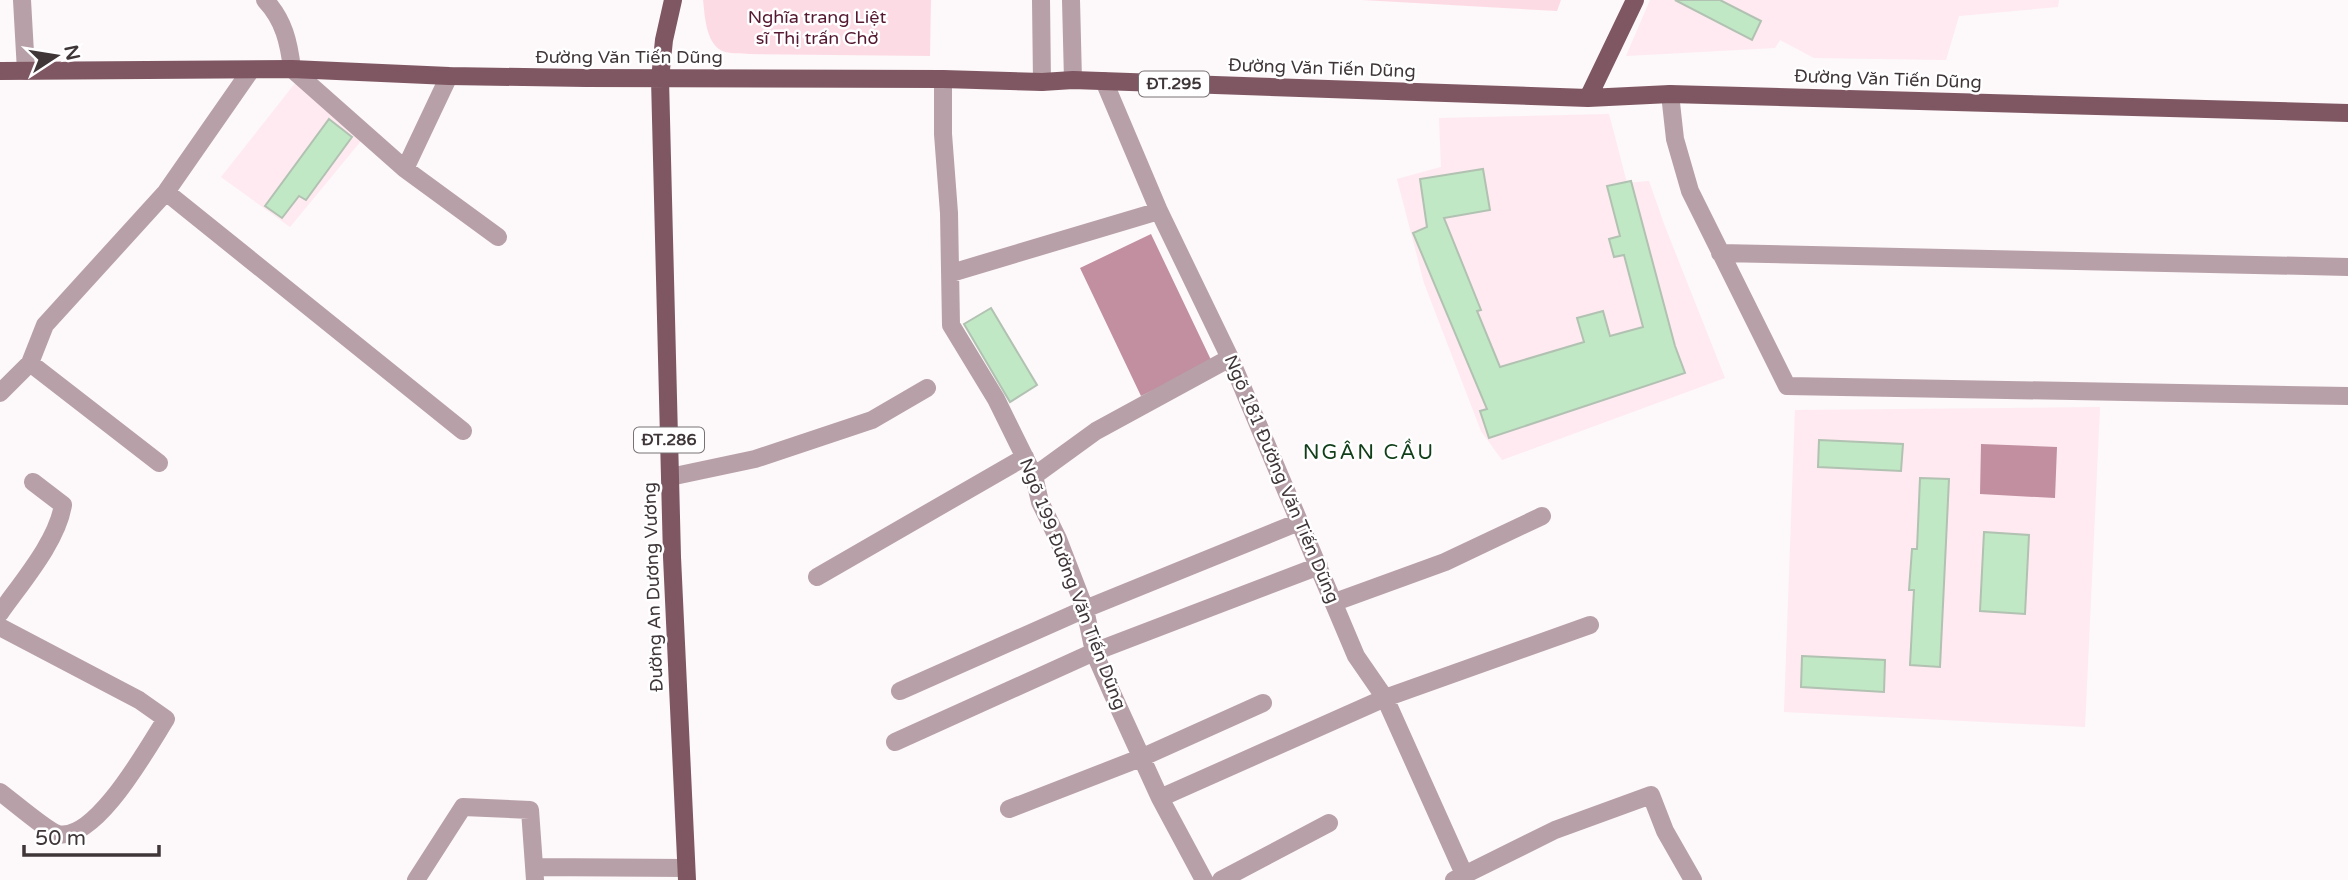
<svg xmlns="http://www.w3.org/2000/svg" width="2348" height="880" viewBox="0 0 2348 880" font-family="'Varela Round',sans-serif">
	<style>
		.built { fill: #feeaf0 }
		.green { fill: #fddbe5 }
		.water { fill: #c18f9f }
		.building { fill: #c1e8c4; stroke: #b1c1b2; stroke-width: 2 }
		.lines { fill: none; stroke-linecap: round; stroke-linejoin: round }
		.minor { stroke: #b7a0a7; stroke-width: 18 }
		.major { stroke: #7e5763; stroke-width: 18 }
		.labels { text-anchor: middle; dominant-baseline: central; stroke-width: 5; stroke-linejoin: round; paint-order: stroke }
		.shield { fill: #fff; stroke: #797274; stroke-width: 2 }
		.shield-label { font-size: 16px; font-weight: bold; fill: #3f3638 }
		.park-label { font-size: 18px; fill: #551831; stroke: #fff }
		.street-label { font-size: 18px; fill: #3f3638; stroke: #fff }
		.quarter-label { font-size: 21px; letter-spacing: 2px; fill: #103e19; stroke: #fff }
	</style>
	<rect width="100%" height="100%" fill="#fdf8f9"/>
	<path class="built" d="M 1650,0 L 2059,0 L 2058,7 L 1959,16 L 1946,60 L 1814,58 L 1780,40 L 1775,48 L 1626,56 Z
		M 296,82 L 361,141 L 290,227 L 221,177 Z
		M 1609,114 L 1627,183 L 1649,181 L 1664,224 L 1725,378 L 1502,460 L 1481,431 L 1424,283 L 1397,179 L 1441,167 L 1439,118 Z
		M 2100,407 L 2085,727 L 1784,712 L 1795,410 Z"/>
	<path class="green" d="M 703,0 L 931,0 L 930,56 L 749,54 C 742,53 733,54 725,52 C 706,46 705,17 703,0 Z
		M 1362,0 L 1561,0 L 1557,11 Z"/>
	<path class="water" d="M 1151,234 L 1212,362 L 1141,396 L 1080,268 Z
		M 1981,444 L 2057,447 L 2055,498 L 1980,494 Z"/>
	<path class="building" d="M 1675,0 L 1720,0 L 1761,21 L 1752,40 Z
		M 329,119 L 352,137 L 306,200 L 299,196 L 282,218 L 265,206 Z
		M 1483,169 L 1490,210 L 1444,218 L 1481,310 L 1477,311 L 1500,367 L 1584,342 L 1577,318 L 1603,311 L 1610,336 L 1643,327 L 1624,255 L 1614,257 L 1609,239 L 1620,236 L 1607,186 L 1631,181 L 1675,346 L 1685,373 L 1489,438 L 1480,411 L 1487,409 L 1413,233 L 1427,227 L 1420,179 Z
		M 991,308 L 1037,385 L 1010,402 L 964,324 Z
		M 1819,440 L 1903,444 L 1901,471 L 1818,467 Z
		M 1920,478 L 1949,479 L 1940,667 L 1910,665 L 1914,590 L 1909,590 L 1912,549 L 1917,549 Z
		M 1984,532 L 2029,535 L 2025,614 L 1980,611 Z
		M 1802,656 L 1885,660 L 1884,692 L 1801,687 Z"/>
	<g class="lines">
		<path class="minor" d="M 22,0 L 26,71
			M 265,0 C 284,20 289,43 292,69 L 405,169 L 498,237
			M 1041,0 L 1042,82
			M 1071,0 L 1073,80
			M 943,79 L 943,134 L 949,213 L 951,325 L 996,399 L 1034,476 L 1040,502 L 1058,539 L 1085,609 L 1094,652 L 1112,693 L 1160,798 L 1204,880
			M 1104,81 L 1159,211 L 1230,358 L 1356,656 L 1385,698 L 1464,874
			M 1670,94 L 1675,139 L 1690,191 L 1787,386 L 2348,396
			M 405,169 L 449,76
			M 166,192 L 463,431
			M 1720,253 L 2348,267
			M 951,273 L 1159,211
			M 30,363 L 159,463
			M 0,393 L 30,363 L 45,325 L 166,192 L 251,70
			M 1034,476 L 1096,431 L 1230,358
			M 670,477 L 755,459 L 872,420 L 927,388
			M 817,577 L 1025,457
			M 1335,602 L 1445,562 L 1542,516
			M 0,613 C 21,583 57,542 63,505 L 33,482
			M 0,627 L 139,700 L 166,719 C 148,747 96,842 58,834 C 47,831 11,800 0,792
			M 900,691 L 1085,609 L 1299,522
			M 895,742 L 1094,652 L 1319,566
			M 1160,798 L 1385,698 L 1590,625
			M 1009,809 L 1143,757 L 1263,703
			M 535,867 L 686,868
			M 416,880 L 463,807 L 530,810 L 535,880
			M 1221,880 L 1329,823
			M 1454,880 L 1555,830 L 1651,795 L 1665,831 L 1693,880"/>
		<path class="major" d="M 673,0 L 664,40 L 660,79 L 672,557 L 687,880
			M 0,71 L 292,69 L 449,76 L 586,78 L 943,79 L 1042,82 L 1073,80 L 1588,98 L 1670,94 L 2348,113
			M 1588,98 L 1635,0"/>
	</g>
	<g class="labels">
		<g class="shield">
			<rect x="1139" y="71.5" width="70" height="25" rx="5"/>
			<rect x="634" y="427.5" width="70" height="25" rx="5"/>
		</g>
		<g class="shield-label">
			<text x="1174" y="84">ĐT.295</text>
			<text x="669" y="440">ĐT.286</text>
		</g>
		<g class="park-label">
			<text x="817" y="17">Nghĩa trang Liệt<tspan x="817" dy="21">sĩ Thị trấn Chờ</tspan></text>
		</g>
		<g class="street-label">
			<text x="629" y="57">Đường Văn Tiến Dũng</text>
			<text transform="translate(1322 68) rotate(2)">Đường Văn Tiến Dũng</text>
			<text transform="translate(1888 79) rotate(2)">Đường Văn Tiến Dũng</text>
			<text transform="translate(1282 479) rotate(67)">Ngõ 181 Đường Văn Tiến Dũng</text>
			<text transform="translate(1073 584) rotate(69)">Ngõ 199 Đường Văn Tiến Dũng</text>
			<text transform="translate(653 587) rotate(-92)">Đường An Dương Vương</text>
		</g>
		<g class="quarter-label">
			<text x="1369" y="452">NGÂN CẦU</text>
		</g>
	</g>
	<g transform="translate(56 56) rotate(78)" stroke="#ffffff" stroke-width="5" paint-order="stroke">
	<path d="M0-5L12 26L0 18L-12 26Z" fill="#3f3638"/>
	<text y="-10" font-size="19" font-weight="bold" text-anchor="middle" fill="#3f3638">N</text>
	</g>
	<path d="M24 845v10h135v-10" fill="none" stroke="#3f3638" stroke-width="3.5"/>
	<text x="35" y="845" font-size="21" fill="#3f3638" stroke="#ffffff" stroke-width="5" paint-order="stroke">50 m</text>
</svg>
